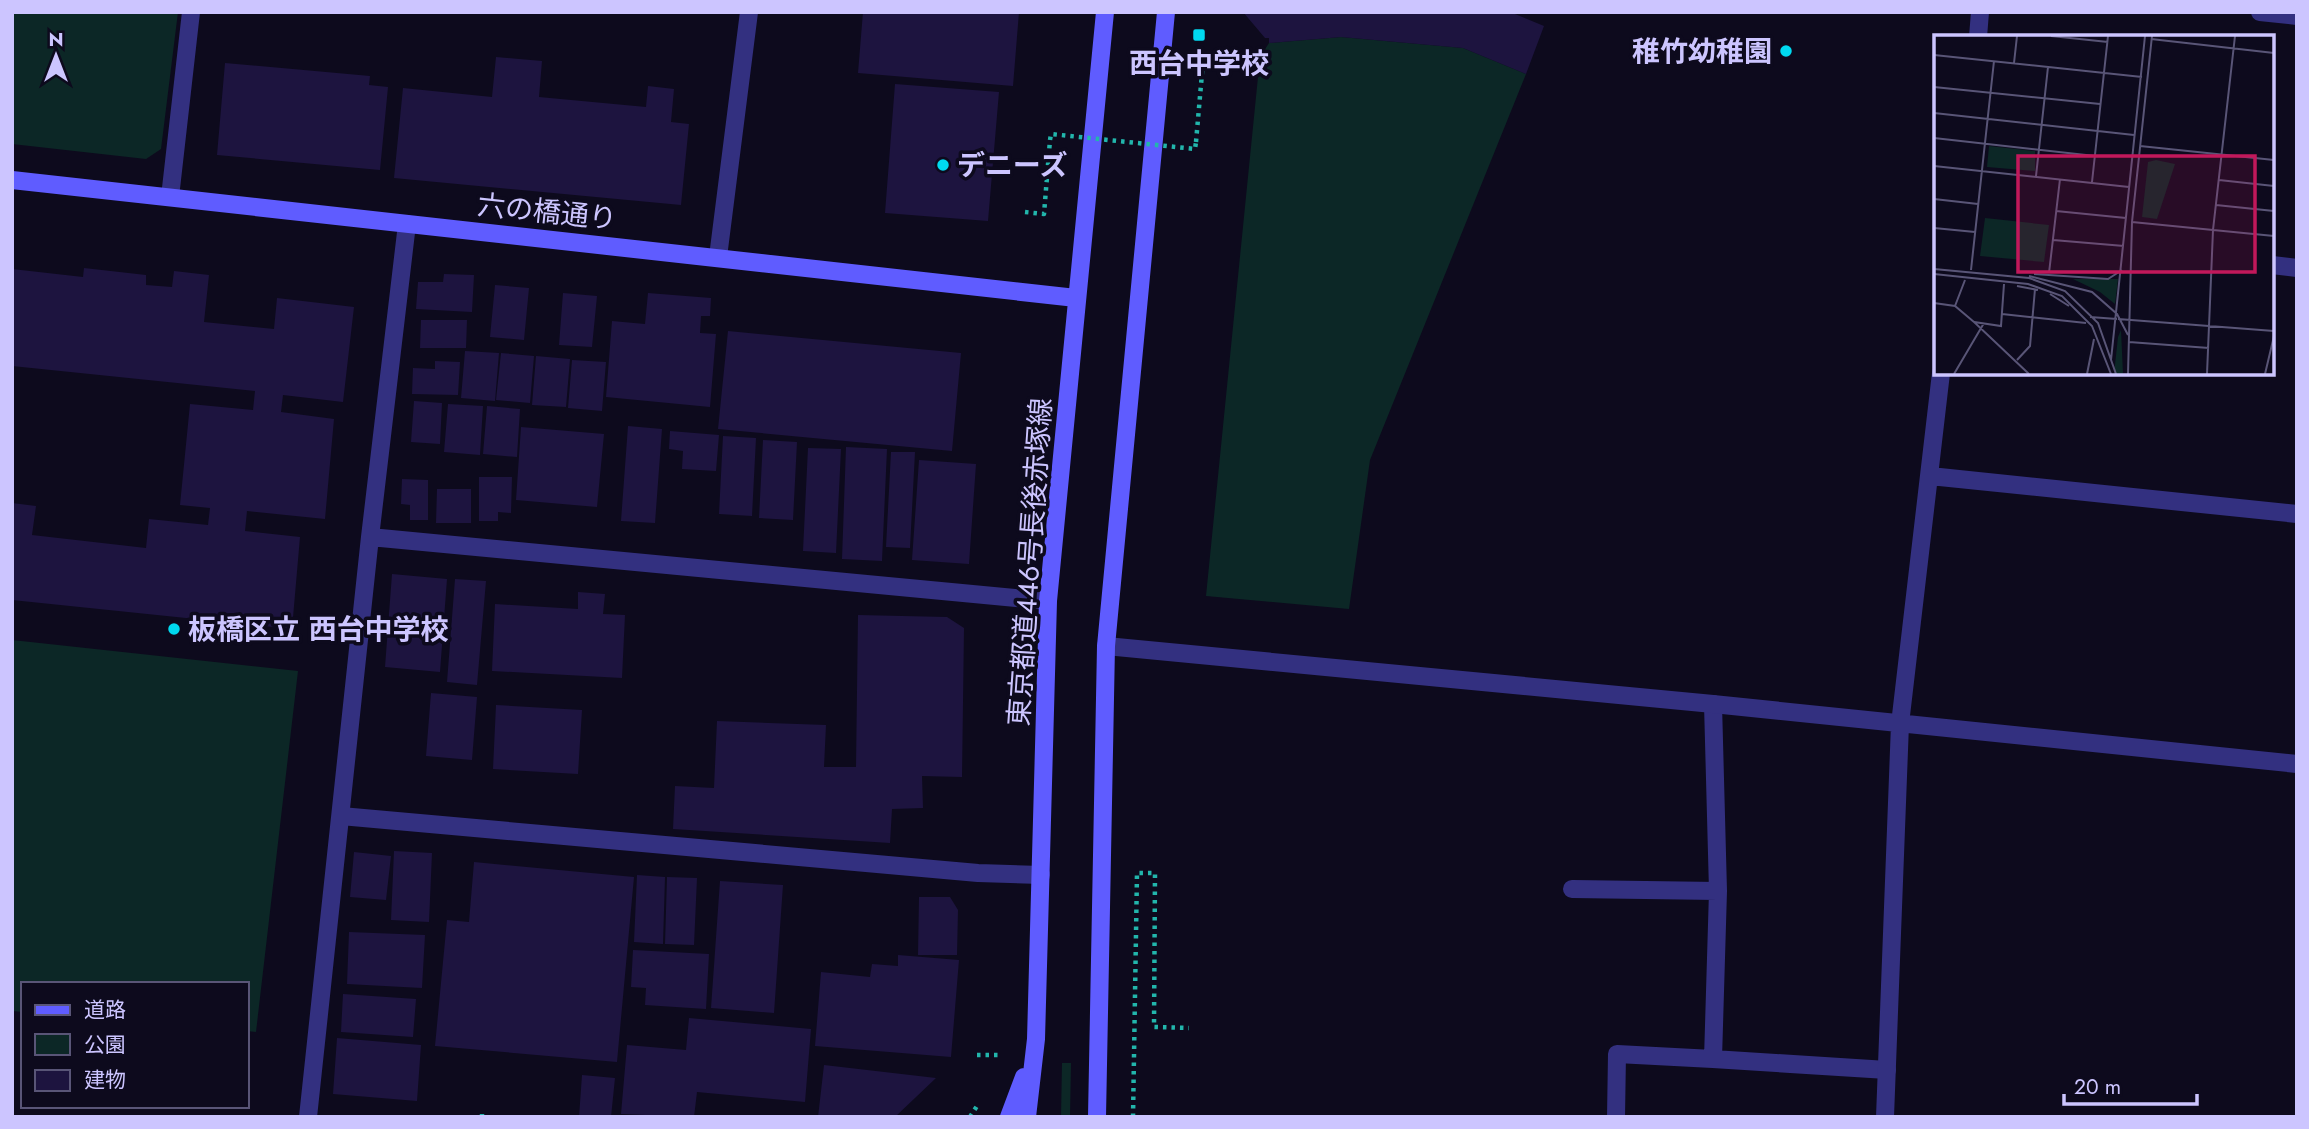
<svg xmlns="http://www.w3.org/2000/svg" width="2309" height="1129" viewBox="0 0 2309 1129" font-family="Jost,'Noto Sans JP',sans-serif">
	<style>
		.green { fill: #0c2726 }
		.building { fill: #1d143f }
		.lines { fill: none; stroke-linecap: round; stroke-linejoin: round }
		.path { stroke: #22b6ac; stroke-width: 4.5; stroke-dasharray: 3.5 5; stroke-linecap: butt }
		.lane { stroke: #333080; stroke-width: 18 }
		.street { stroke: #333080; stroke-width: 18 }
		.secondary { stroke: #5f5cff; stroke-width: 18 }
		.path-bridge { stroke: #22b6ac; stroke-width: 4.5; stroke-dasharray: 3.5 5; stroke-linecap: butt }
		.poi-dot { fill: #00d9f0; stroke: #0d0a1d; stroke-width: 2.5 }
		.labels { text-anchor: middle; dominant-baseline: central; stroke-width: 7; stroke-linejoin: round; paint-order: stroke }
		.poi-label { font-size: 28px; font-weight: bold; fill: #ccc5ff; stroke: #0d0a1d; text-anchor: start }
		.street-label { font-size: 28px; fill: #ccc5ff; stroke: #0d0a1d }
		.inset-road { fill: none; stroke: #595577; stroke-width: 2 }
		.view { fill: #c2185b; fill-opacity: 0.15; stroke: #c2185b; stroke-width: 3.5 }
		.inset-edge { fill: none; stroke: #ccc5ff; stroke-width: 3.5 }
	</style>
	<rect width="100%" height="100%" fill="#0d0a1d"/>
	<path class="green" d="M 12,12 L 178,12 L 161,149 L 146,159 L 12,144 Z
		M 1341,37 L 1463,48 L 1526,74 L 1370,460 L 1349,609 L 1206,596 L 1260,57 L 1269,43 Z
		M 12,640 L 298,671 L 256,1032 L 247,1031 L 247,984 L 23,984 L 23,1012 L 12,1011 Z
		M 1062,1063 L 1071,1063 L 1070,1117 L 1061,1117 Z"/>
	<path class="building" d="M 863,12 L 1019,12 L 1013,86 L 858,73 Z
		M 1243,12 L 1510,12 L 1544,26 L 1526,74 L 1463,48 L 1341,37 L 1269,43 L 1269,38 L 1265,38 Z
		M 496,57 L 542,61 L 539,97 L 646,107 L 648,86 L 674,89 L 671,122 L 689,124 L 681,205 L 394,178 L 403,88 L 492,97 Z
		M 225,63 L 370,76 L 369,85 L 388,87 L 380,170 L 217,155 Z
		M 895,84 L 999,92 L 988,221 L 885,213 Z
		M 84,268 L 146,275 L 146,285 L 172,287 L 174,271 L 209,275 L 204,322 L 274,329 L 277,298 L 354,307 L 343,402 L 283,395 L 281,412 L 334,419 L 325,519 L 247,511 L 245,531 L 300,537 L 292,629 L 12,600 L 12,503 L 36,506 L 32,535 L 146,548 L 149,519 L 208,525 L 210,508 L 180,505 L 190,404 L 253,410 L 255,391 L 12,366 L 12,269 L 83,277 Z
		M 444,274 L 474,275 L 472,312 L 416,309 L 418,282 L 443,282 Z
		M 495,285 L 529,288 L 524,340 L 490,337 Z
		M 563,293 L 597,296 L 592,347 L 559,345 Z
		M 648,293 L 711,298 L 710,316 L 701,316 L 700,333 L 716,334 L 710,407 L 606,397 L 612,321 L 645,324 Z
		M 421,320 L 467,320 L 466,348 L 420,348 Z
		M 728,331 L 961,353 L 952,451 L 718,429 Z
		M 465,351 L 499,353 L 495,401 L 461,398 Z
		M 501,353 L 534,356 L 530,403 L 496,400 Z
		M 536,356 L 570,359 L 566,407 L 532,405 Z
		M 572,360 L 606,362 L 602,411 L 568,408 Z
		M 435,361 L 460,362 L 458,395 L 412,394 L 413,368 L 435,369 Z
		M 414,401 L 442,403 L 440,444 L 411,442 Z
		M 448,404 L 483,406 L 480,455 L 444,452 Z
		M 487,406 L 520,409 L 517,457 L 483,454 Z
		M 628,426 L 662,429 L 655,523 L 621,521 Z
		M 521,427 L 604,434 L 597,507 L 516,500 Z
		M 670,431 L 719,435 L 716,471 L 682,469 L 683,451 L 669,449 Z
		M 723,436 L 756,438 L 752,516 L 719,514 Z
		M 763,440 L 797,442 L 793,520 L 759,518 Z
		M 846,447 L 887,449 L 882,561 L 842,559 Z
		M 808,448 L 841,449 L 836,553 L 803,551 Z
		M 891,452 L 915,452 L 910,548 L 886,547 Z
		M 919,460 L 976,464 L 969,564 L 912,560 Z
		M 479,477 L 512,477 L 511,513 L 498,512 L 498,521 L 479,521 Z
		M 402,479 L 428,480 L 428,520 L 410,520 L 410,505 L 401,504 Z
		M 437,489 L 471,489 L 471,523 L 436,523 Z
		M 392,574 L 447,579 L 440,672 L 385,667 Z
		M 455,579 L 486,581 L 477,685 L 447,682 Z
		M 578,592 L 605,594 L 603,614 L 625,615 L 622,678 L 492,671 L 495,604 L 578,609 Z
		M 858,615 L 947,617 L 964,628 L 962,777 L 922,776 L 923,808 L 892,809 L 890,843 L 673,829 L 675,786 L 714,788 L 717,721 L 826,725 L 824,767 L 856,767 Z
		M 431,693 L 477,697 L 472,760 L 426,756 Z
		M 496,705 L 582,710 L 578,774 L 493,769 Z
		M 394,851 L 432,853 L 429,922 L 391,920 Z
		M 354,852 L 391,856 L 386,900 L 350,897 Z
		M 474,862 L 634,877 L 617,1062 L 435,1046 L 447,920 L 469,922 Z
		M 637,875 L 665,877 L 663,944 L 634,942 Z
		M 667,877 L 697,878 L 694,945 L 665,944 Z
		M 720,881 L 783,885 L 774,1013 L 711,1008 Z
		M 919,897 L 950,897 L 958,910 L 957,955 L 918,955 Z
		M 349,932 L 425,935 L 422,988 L 347,984 Z
		M 633,950 L 709,954 L 706,1009 L 645,1005 L 646,988 L 631,987 Z
		M 898,955 L 959,960 L 951,1057 L 815,1046 L 821,972 L 870,977 L 872,964 L 898,966 Z
		M 343,994 L 416,999 L 413,1037 L 341,1032 Z
		M 689,1018 L 811,1029 L 805,1102 L 697,1092 L 694,1117 L 621,1114 L 627,1045 L 686,1050 Z
		M 337,1038 L 421,1045 L 417,1101 L 333,1094 Z
		M 824,1065 L 936,1078 L 895,1117 L 818,1117 Z
		M 582,1075 L 615,1078 L 611,1117 L 579,1117 Z"/>
	<g class="lines">
		<path class="path" d="M 1196,142 L 1203,62 L 1212,63
			M 1025,212 L 1044,214 L 1050,140
			M 977,1055 L 998,1055 L 998,1057
			M 482,1117 L 482,1114
			M 970,1117 L 977,1106
			M 1133,1117 L 1137,873 L 1155,873 L 1154,1027 L 1189,1028"/>
		<path class="lane" d="M 1572,889 L 1718,891
			M 1713,1059 L 1887,1070
			M 1616,1117 L 1617,1054 L 1713,1059 L 1718,891 L 1713,704"/>
		<path class="street" d="M 2260,12 L 2297,16
			M 1978,37 L 1980,12
			M 170,197 L 191,12
			M 718,257 L 749,12
			M 2272,265 L 2297,268
			M 1930,476 L 2297,514
			M 370,537 L 1048,601
			M 1106,646 L 1713,704 L 2297,764
			M 341,816 L 978,873 L 1041,875
			M 308,1117 L 370,537 L 407,224
			M 1885,1117 L 1900,724 L 1941,373"/>
		<path class="secondary" d="M 12,180 L 1076,298
			M 1009,1117 L 1024,1077
			M 1027,1117 L 1036,1039 L 1048,601 L 1105,12
			M 1097,1117 L 1106,646 L 1166,12"/>
		<path class="path-bridge" d="M 1050,140 L 1051,134 L 1195,149 L 1196,142"/>
	</g>
	<g class="poi-dot">
		<rect x="1192" y="28" width="14" height="14" rx="3.5"/>
		<circle cx="1786" cy="51" r="7"/>
		<circle cx="943" cy="165" r="7"/>
		<circle cx="174" cy="629" r="7"/>
	</g>
	<g class="labels">
		<g class="poi-label">
			<text x="1772" y="51" text-anchor="end">稚竹幼稚園</text>
			<text x="1199" y="63" text-anchor="middle">西台中学校</text>
			<text x="957" y="165">デニーズ</text>
			<text x="188" y="629">板橋区立 西台中学校</text>
		</g>
		<g class="street-label">
			<text transform="translate(547 212) rotate(6)">六の橋通り</text>
			<text transform="translate(1030 562) rotate(-86)">東京都道446号長後赤塚線</text>
		</g>
	</g>
	<g transform="translate(1934 35)">
		<rect width="340" height="340" fill="#0d0a1d"/>
		<path d="M 55,111 L 101,116 L 101,136 L 53,132 ZM 222,125 L 241,129 L 223,184 L 208,182 L 214,127 ZM 51,183 L 115,190 L 110,227 L 46,221 ZM 139,244 L 184,244 L 181,269 L 166,257 ZM 187,295 L 189,339 L 180,339 L 184,302 Z" fill="#0c2726"/>
		<path class="inset-road" d="M 117,1 L 174,7M 217,4 L 340,18M 0,20 L 208,42M 80,28 L 83,1M 0,52 L 166,69M 0,78 L 200,100M 0,103 L 161,121M 206,111 L 340,125M 0,131 L 195,152M 102,141 L 114,32M 285,145 L 340,151M 158,147 L 174,1M 0,164 L 44,169M 282,170 L 340,176M 122,176 L 192,183M 198,187 L 340,201M 0,193 L 41,197M 119,205 L 190,211M 0,234 L 95,243 L 131,256 L 164,288 L 182,339M 37,235 L 60,26M 115,238 L 126,144M 0,239 L 94,249 L 128,261 L 158,291 L 177,339M 100,239 L 174,244 L 188,235M 95,241 L 158,257 L 183,279 L 194,300M 70,249 L 67,291 L 40,287 L 95,339M 83,251 L 104,255M 116,259 L 135,271M 0,268 L 21,271 L 40,287M 21,271 L 31,245M 68,279 L 152,288M 156,282 L 183,284M 184,284 L 340,296M 195,307 L 275,313M 83,325 L 96,311 L 101,254M 177,325 L 211,1M 20,339 L 50,288M 153,339 L 160,304M 194,339 L 198,187 L 218,1M 273,339 L 279,195 L 301,1M 331,339 L 340,301"/>
		<path class="view" d="M 84,121 L 321,121 L 321,237 L 84,237 Z"/>
		<rect width="340" height="340" class="inset-edge"/>
	</g>
	<rect width="2309" height="1129" fill="none" stroke="#ccc5ff" stroke-width="28"/>
	<rect x="21" y="982" width="228" height="126" fill="#0d0a1d" stroke="#595577" stroke-width="2"/>
	<rect x="35" y="1005" width="35" height="10" fill="#5f5cff" stroke="#595577" stroke-width="2"/>
	<text x="84" y="1017" font-size="21" fill="#ccc5ff">道路</text>
	<rect x="35" y="1034" width="35" height="21" fill="#0c2726" stroke="#595577" stroke-width="2"/>
	<text x="84" y="1052" font-size="21" fill="#ccc5ff">公園</text>
	<rect x="35" y="1070" width="35" height="21" fill="#1d143f" stroke="#595577" stroke-width="2"/>
	<text x="84" y="1087" font-size="21" fill="#ccc5ff">建物</text>
	<g transform="translate(56 56)" stroke="#0d0a1d" stroke-width="5" paint-order="stroke">
	<path d="M0-5L12 26L0 18L-12 26Z" fill="#ccc5ff"/>
	<text y="-10" font-size="19" font-weight="bold" text-anchor="middle" fill="#ccc5ff">N</text>
	</g>
	<path d="M2064 1094v10h133v-10" fill="none" stroke="#ccc5ff" stroke-width="3.5"/>
	<text x="2074" y="1094" font-size="21" fill="#ccc5ff" stroke="#0d0a1d" stroke-width="5" paint-order="stroke">20 m</text>
</svg>
